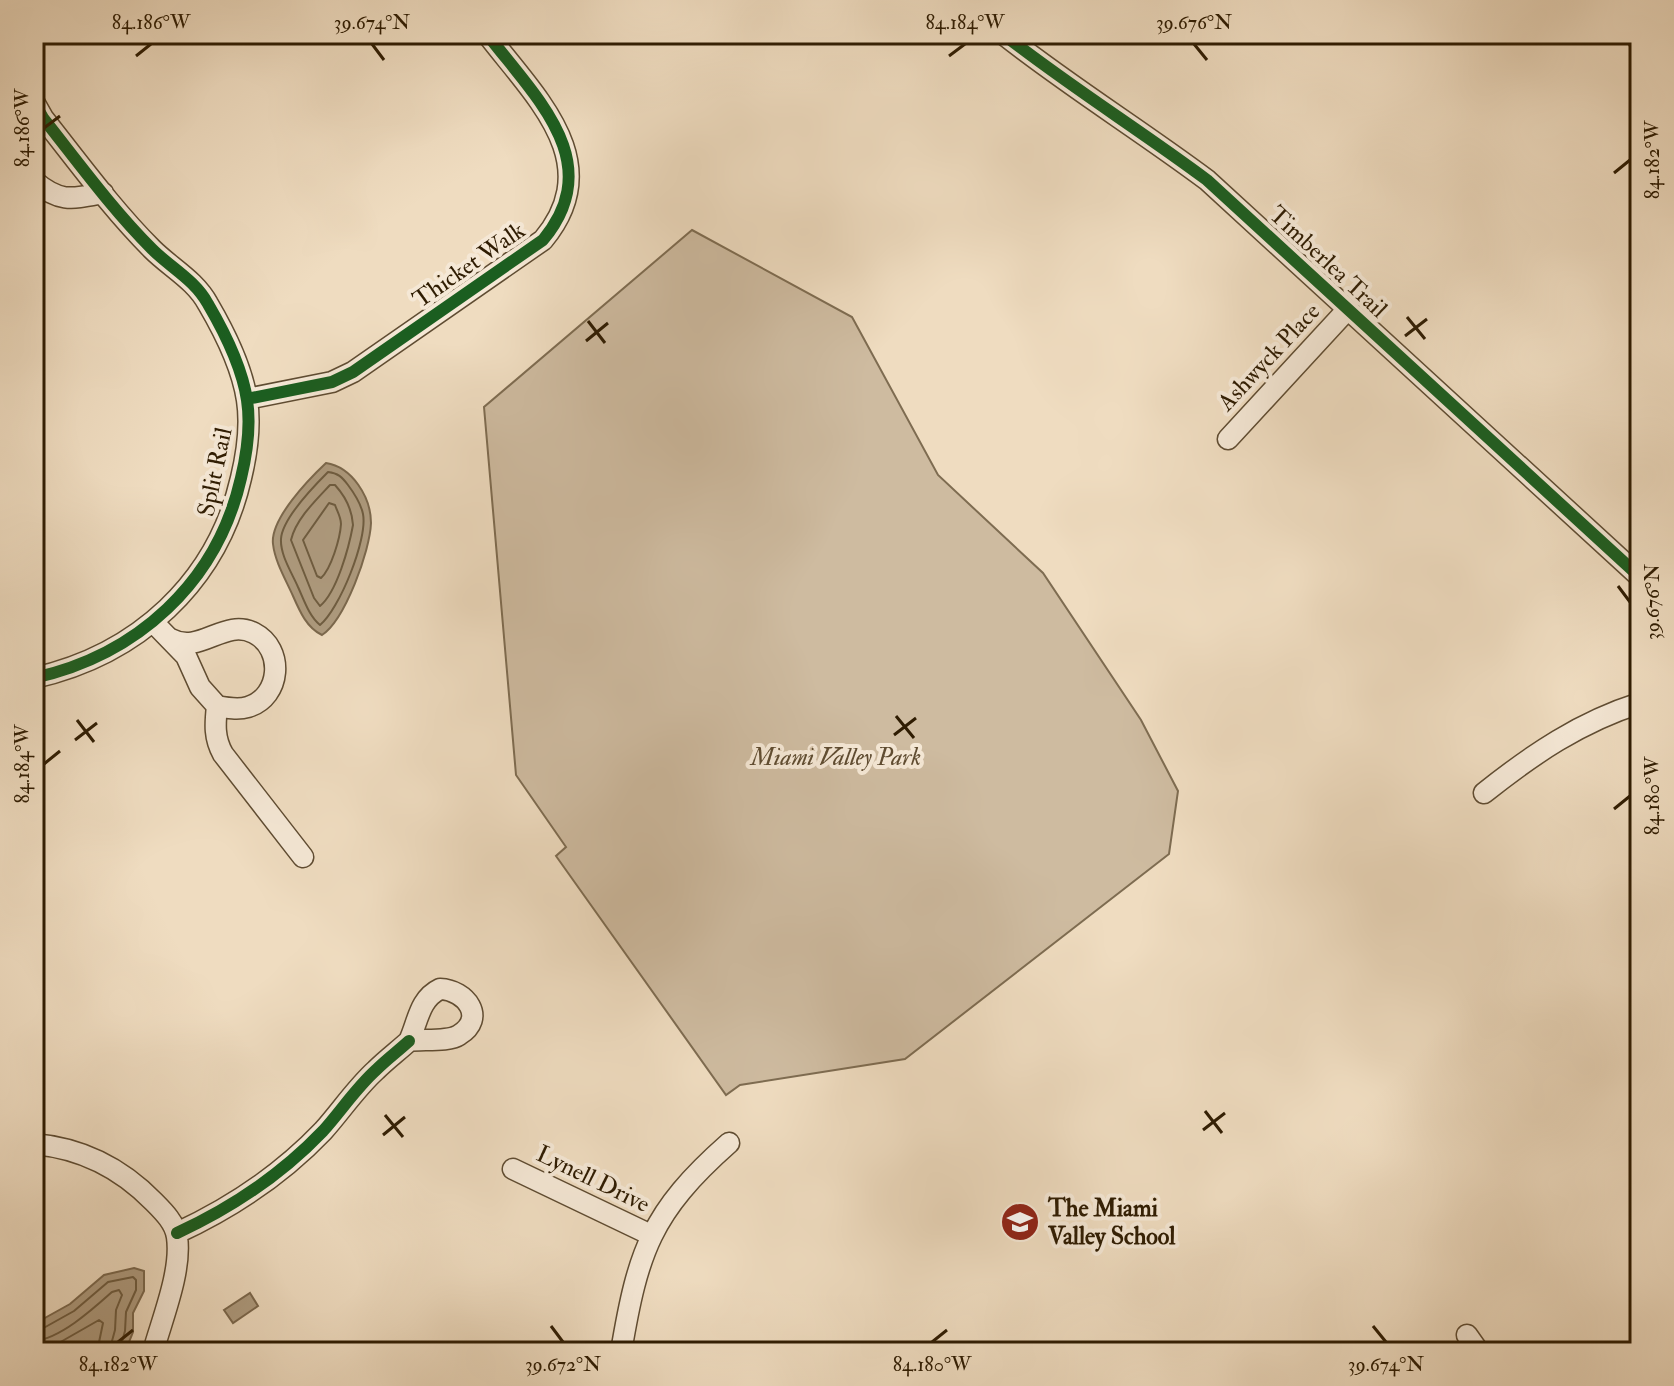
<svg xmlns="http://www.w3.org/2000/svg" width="1674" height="1386" viewBox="0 0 1674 1386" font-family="'IM FELL Double Pica',serif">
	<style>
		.green { fill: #cebba0; stroke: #7e6c51; stroke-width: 2 }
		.water { fill: #ae9b7f; stroke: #7b684d; stroke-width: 2 }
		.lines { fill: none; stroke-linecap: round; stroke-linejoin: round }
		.shore { stroke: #6e5c40; stroke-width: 2 }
		.minor-casing { stroke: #5f4c32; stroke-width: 23 }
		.minor { stroke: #f5e8d6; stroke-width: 20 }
		.cycleway-casing { stroke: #f5e8d6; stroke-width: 17 }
		.cycleway { stroke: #1b5e20; stroke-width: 12 }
		.ticks { fill: none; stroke: #2f1c02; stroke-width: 3 }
		.labels { text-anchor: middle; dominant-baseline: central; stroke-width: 8; stroke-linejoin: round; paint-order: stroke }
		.street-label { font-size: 24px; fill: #2f1c02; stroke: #f5e8d6 }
		.park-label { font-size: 24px; font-style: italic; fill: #5f4c31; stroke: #f5e8d6 }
		.poi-label { font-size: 24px; font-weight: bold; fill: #2f1c02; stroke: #f5e8d6; text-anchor: start }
		.neatline { fill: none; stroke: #2f1c02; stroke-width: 3 }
		.ticks-label { font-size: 20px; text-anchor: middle; fill: #2f1c02 }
	</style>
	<rect width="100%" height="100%" fill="#efdcc0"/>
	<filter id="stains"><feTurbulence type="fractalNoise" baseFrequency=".0025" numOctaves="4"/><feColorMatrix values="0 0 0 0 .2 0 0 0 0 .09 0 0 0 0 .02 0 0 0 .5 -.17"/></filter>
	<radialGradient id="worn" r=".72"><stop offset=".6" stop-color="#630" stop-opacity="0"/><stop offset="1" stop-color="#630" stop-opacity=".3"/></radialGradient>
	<path class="green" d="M 692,230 L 852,317 L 938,475 L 1043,573 L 1141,720 L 1178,791 L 1169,854 L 905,1059 L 740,1085 L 726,1095 L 556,856 L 566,847 L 516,775 L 484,407 Z"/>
	<path class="water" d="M 326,463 C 352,467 371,497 371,523 C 370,551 345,620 322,635 C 307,628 300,612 293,596 C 286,580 275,562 273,544 C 270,519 309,479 326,463 Z
		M 134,1268 L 144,1271 L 144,1291 L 133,1313 L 133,1332 L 125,1352 L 34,1352 L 34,1324 L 70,1304 L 104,1275 Z
		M 250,1293 L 258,1306 L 233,1323 L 224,1310 Z"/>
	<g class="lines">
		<path class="shore" d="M 328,472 C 338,473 342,477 348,485 C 354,493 361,504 363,514 C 368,539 339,610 320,625 C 309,616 304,600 298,587 C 292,573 280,555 281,539 C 282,519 314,486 328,472 Z
			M 330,485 L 335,485 C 345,496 352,509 353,525 C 349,547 337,592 320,606 L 314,598 L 291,540 C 296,519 316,500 330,485 Z
			M 329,503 L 335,505 C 337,511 341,517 341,524 C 340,539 331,569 321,578 L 317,576 L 303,540 Z
			M 34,1331 L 40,1330 L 74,1311 L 108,1282 L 133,1277 L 136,1280 L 136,1290 L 126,1312 L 125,1331 L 119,1352
			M 34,1341 C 60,1339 93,1309 112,1292 L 119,1290 L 122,1295 L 116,1310 L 115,1330 L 109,1352
			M 43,1352 L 99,1320 L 103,1323 L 97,1352"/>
		<defs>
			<path id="minor" d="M 1003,34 C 1069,86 1140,130 1207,180 L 1640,577
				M 1635,34 L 1640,43
				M 34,102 L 43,118 C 78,162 112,209 152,249 C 171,268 195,280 208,304 C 225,333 242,367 247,400 C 251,426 247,453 241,478 C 217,583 137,655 34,678
				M 34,181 C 60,203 72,199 103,193
				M 247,399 L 332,382 L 353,372 L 543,240 C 608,162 535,97 487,34
				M 1228,439 L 1347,310
				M 153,622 L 186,656 L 200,687 L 217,706 C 215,724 214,738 223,754 L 303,857
				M 171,639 C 200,655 224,618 254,633 C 285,649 281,697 248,707 C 238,710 227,708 217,706
				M 1484,793 C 1533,754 1580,722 1640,703
				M 440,989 C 466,990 487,1018 459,1035 C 449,1042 422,1039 409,1041 C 418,1022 419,999 440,989 Z
				M 34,1144 C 81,1148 121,1168 154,1202 C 164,1212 175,1223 177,1237 C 182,1271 162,1319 153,1352
				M 513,1169 L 651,1235
				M 177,1233 C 231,1208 281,1175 323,1131 C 341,1111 356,1088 376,1070 C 386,1060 398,1051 409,1041
				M 1467,1335 L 1479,1352
				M 621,1352 C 638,1251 651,1212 729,1143"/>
		</defs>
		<use href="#minor" class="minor-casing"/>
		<use href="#minor" class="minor"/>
		<defs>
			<path id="cycleway" d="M 1003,34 C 1069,86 1140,130 1207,180 L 1640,577
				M 34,102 L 43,118 C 78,162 112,209 152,249 C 171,268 195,280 208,304 C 225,333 242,367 247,400 C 251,426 247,453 241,478 C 217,583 137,655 34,678
				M 247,399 L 332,382 L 353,372 L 543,240 C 608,162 535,97 487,34
				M 177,1233 C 231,1208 281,1175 323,1131 C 341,1111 356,1088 376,1070 C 386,1060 398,1051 409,1041"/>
		</defs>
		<use href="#cycleway" class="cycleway-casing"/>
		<use href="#cycleway" class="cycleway"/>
	</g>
	<path class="ticks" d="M 372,44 L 384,60M 1194,44 L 1207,60M 136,56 L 151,44M 949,56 L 965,44M 44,128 L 60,116M 1614,173 L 1630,160M 1407,317 L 1425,339M 588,321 L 605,343M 1405,336 L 1427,319M 586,341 L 608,323M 1618,586 L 1630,602M 896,716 L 914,738M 77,720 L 94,742M 894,735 L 916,718M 75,740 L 97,723M 44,764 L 60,751M 1614,809 L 1630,796M 1205,1111 L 1222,1133M 385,1115 L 403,1137M 1203,1130 L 1225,1113M 383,1135 L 405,1117M 551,1326 L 563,1342M 1373,1326 L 1386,1342M 118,1342 L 133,1330M 932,1342 L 947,1330"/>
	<defs>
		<symbol id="school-disc" viewBox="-11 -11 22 22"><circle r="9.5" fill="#8f2418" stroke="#f5e8d6"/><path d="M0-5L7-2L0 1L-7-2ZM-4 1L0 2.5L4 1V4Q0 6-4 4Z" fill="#fff"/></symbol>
	</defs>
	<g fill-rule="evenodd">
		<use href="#school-disc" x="998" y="1200" width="44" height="44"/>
	</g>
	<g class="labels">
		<g class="street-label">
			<text transform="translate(1328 262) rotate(43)">Timberlea Trail</text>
			<text transform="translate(469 265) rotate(-35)">Thicket Walk</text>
			<text transform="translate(1269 357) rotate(-47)">Ashwyck Place</text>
			<text transform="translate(215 472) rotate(-78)">Split Rail</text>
			<text transform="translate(593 1179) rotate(26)">Lynell Drive</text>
		</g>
		<g class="park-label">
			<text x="836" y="757">Miami Valley Park</text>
		</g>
		<g class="poi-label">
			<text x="1048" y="1208">The Miami<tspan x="1048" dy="28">Valley School</tspan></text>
		</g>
	</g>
	<rect width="1674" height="1386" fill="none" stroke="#efdcc0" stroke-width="88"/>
	<rect x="44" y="44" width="1586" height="1298" class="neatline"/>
	<g class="ticks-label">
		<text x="151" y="29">84.186°W</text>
		<text x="372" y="29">39.674°N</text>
		<text x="965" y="29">84.184°W</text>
		<text x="1194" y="29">39.676°N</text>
		<text transform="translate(22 128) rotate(-90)" y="7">84.186°W</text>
		<text transform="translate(1652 160) rotate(-90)" y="7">84.182°W</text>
		<text transform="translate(1652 602) rotate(-90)" y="7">39.676°N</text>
		<text transform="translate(22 764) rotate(-90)" y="7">84.184°W</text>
		<text transform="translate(1652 796) rotate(-90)" y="7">84.180°W</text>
		<text x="118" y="1371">84.182°W</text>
		<text x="563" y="1371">39.672°N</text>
		<text x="932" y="1371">84.180°W</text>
		<text x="1386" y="1371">39.674°N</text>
	</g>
	<rect width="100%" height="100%" filter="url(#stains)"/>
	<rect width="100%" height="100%" fill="url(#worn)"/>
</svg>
